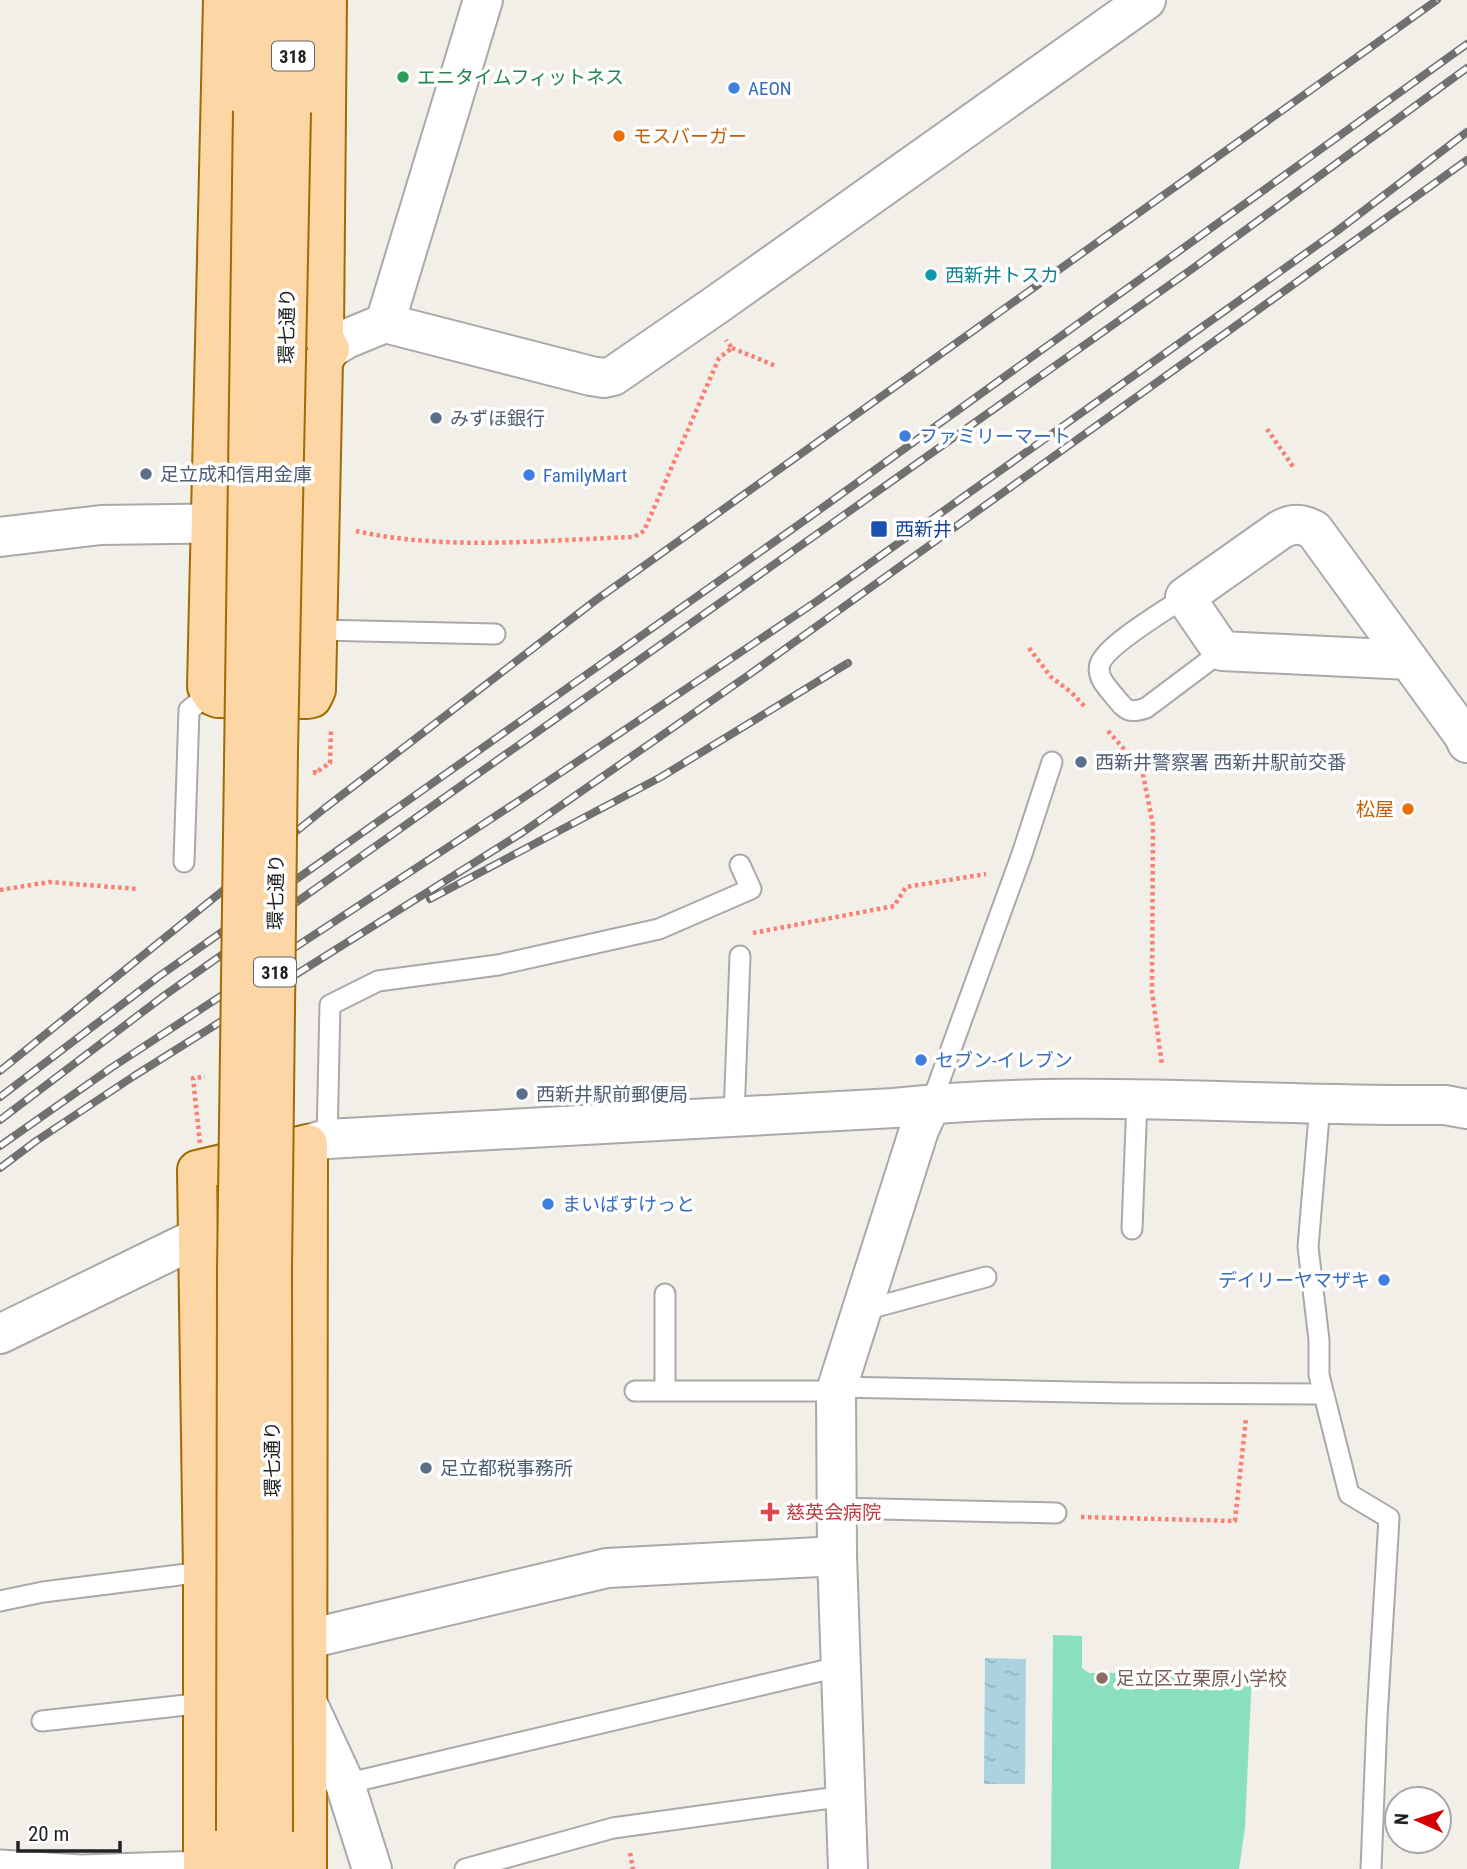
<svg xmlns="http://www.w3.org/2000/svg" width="1467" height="1869" viewBox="0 0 1467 1869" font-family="'Roboto Condensed','Noto Sans JP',sans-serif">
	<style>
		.pitch { fill: #88e0be }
		.water { fill: url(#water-ripples) }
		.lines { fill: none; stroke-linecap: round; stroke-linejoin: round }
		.service-casing { stroke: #a9a9a9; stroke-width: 23 }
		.minor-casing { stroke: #a9a9a9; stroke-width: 42 }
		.tertiary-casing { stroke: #a9a9a9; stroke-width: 42 }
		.primary-casing { stroke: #a06b00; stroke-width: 42 }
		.path { stroke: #fa8072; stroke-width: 4.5; stroke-dasharray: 3.5 3.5; stroke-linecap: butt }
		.service { stroke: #fff; stroke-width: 19 }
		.minor { stroke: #fff; stroke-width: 38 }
		.tertiary { stroke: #fff; stroke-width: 38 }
		.primary { stroke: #fcd6a4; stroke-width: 38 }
		.rail-casing { stroke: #707070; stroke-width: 8 }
		.rail { stroke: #fff; stroke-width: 5; stroke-dasharray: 16; stroke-linecap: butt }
		.primary-bridge-casing { stroke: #a06b00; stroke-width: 42; stroke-linecap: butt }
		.path-bridge { stroke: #fa8072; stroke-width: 4.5; stroke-dasharray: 3.5 3.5; stroke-linecap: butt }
		.primary-bridge { stroke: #fcd6a4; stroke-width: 38 }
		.leisure-dot { fill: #2e9e5b; stroke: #fff; stroke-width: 2.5 }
		.shop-dot { fill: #3f7fe0; stroke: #fff; stroke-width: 2.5 }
		.food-dot { fill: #e8710a; stroke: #fff; stroke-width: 2.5 }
		.culture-dot { fill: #0f9aa8; stroke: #fff; stroke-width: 2.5 }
		.service-dot { fill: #5c6f8a; stroke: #fff; stroke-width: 2.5 }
		.transit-dot { fill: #1a4fb4; stroke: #fff; stroke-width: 2.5 }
		.health-dot { fill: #e0444e; stroke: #fff; stroke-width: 2.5 }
		.education-dot { fill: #8d6e63; stroke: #fff; stroke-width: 2.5 }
		.labels { text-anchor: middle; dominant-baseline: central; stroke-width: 7; stroke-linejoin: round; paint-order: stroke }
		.shield { fill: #fff; stroke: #646464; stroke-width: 2 }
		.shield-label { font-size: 18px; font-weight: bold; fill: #222 }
		.leisure-label { font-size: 19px; fill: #27864d; stroke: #fff; text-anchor: start }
		.shop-label { font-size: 19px; fill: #366cbe; stroke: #fff; text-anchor: start }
		.food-label { font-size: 19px; fill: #c56008; stroke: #fff; text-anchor: start }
		.culture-label { font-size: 19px; fill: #0d838f; stroke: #fff; text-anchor: start }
		.street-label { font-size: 19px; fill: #222; stroke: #fff }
		.service-label { font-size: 19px; fill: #4e5e75; stroke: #fff; text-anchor: start }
		.transit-label { font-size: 19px; fill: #164399; stroke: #fff; text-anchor: start }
		.health-label { font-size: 19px; fill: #be3a42; stroke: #fff; text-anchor: start }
		.education-label { font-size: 19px; fill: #785e54; stroke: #fff; text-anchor: start }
	</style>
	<defs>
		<pattern id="water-ripples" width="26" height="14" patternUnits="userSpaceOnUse" patternTransform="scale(1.75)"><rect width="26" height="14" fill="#aad3df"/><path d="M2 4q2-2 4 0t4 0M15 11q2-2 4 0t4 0" fill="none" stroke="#92b5bf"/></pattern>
	</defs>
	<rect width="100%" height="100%" fill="#f2efe9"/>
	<path class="pitch" d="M 1053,1635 L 1082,1636 L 1082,1668 L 1089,1673 L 1252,1672 L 1245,1827 L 1239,1869 L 1051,1869 Z"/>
	<path class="water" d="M 985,1658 L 1026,1659 L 1025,1784 L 984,1784 Z"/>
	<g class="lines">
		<defs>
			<path id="service" d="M 1185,597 C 1166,610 1106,645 1100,664 C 1096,677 1107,687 1115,697 C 1126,710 1128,714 1146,708 L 1222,651
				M 318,630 L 495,634
				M 184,862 L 189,710 L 210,693
				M 931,1104 L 1022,854 L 1052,762
				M 1320,1104 L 1308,1247 L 1319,1340 L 1319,1375 L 1349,1494 L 1389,1518 L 1377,1718 L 1371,1869
				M 734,1116 L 740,956
				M 327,1139 L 330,1005 L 378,981 L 498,965 L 659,929 L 751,889 L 740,865
				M 1132,1229 L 1137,1100
				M 861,1311 L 986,1277
				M 837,1387 L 1123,1393 L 1322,1394
				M 635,1391 L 836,1391
				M 665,1391 L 665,1294
				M 837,1508 L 1056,1513
				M 0,1601 L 43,1592 L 203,1572
				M 42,1721 L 204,1703
				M 345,1784 L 842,1666
				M 0,1860 L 81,1865 L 203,1861
				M 465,1869 L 613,1828 L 845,1796"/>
			<path id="minor" d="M 0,537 L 101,525 L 242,523
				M 308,1144 L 327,1139 L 894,1108 C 1077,1088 1262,1107 1445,1105 L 1467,1109
				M 0,1334 L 197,1238
				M 308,1639 L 607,1568 L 837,1556
				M 848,1869 L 837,1556 L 836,1391 L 919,1130 L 931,1104"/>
			<path id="tertiary" d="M 385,323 L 483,0
				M 330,349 L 346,339 L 385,323 L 591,376 L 604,378 L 613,376 L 719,303 L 1146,0
				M 1409,660 L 1222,651 L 1185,597 L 1280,530 C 1292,523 1301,523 1314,530 L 1464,736 L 1467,743
				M 307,1702 L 345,1784 L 372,1869"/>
			<path id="primary" d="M 223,0 L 207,687 L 213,696 L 218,698 L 307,699 L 312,698 L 316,690 L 323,361 L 330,349 L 324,338 L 324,332 L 327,0
				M 253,111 L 256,0
				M 291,112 L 294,0
				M 273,1832 L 274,1869
				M 203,1869 L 203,1572 L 197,1170 L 308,1144 L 307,1869
				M 236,1869 L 236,1831"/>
		</defs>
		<use href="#service" class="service-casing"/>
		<use href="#minor" class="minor-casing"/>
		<use href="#tertiary" class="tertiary-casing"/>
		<use href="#primary" class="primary-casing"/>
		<path class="path" d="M 732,348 L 776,366
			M 1267,429 L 1294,468
			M 356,531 C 446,551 542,540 634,537 L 644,531 L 719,358 L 732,348 L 726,340
			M 1029,648 L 1051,677 L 1072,693 L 1085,707
			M 1108,731 L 1142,769 L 1153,825 L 1152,992 L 1162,1065
			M 315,770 L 315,773 L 330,763 L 331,729
			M 0,890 L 49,882 L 137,889
			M 753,933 L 894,906 L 906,887 L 986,874
			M 1081,1517 L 1235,1521 L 1246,1418
			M 630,1853 L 633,1869"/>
		<use href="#service" class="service"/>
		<use href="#minor" class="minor"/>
		<use href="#tertiary" class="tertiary"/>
		<use href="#primary" class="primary"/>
		<defs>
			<path id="rail" d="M 430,899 L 661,777 L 848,663
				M 0,1071 L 325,808 L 596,600 L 1437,0
				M 0,1097 L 158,977 L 808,518 L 1467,44
				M 0,1120 L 165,995 L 1192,269 L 1467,68
				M 0,1146 L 111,1068 L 517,802 L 817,601 L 1337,231 L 1467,132
				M 0,1168 L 36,1141 L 134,1076 L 523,832 L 750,674 L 1467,160"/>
		</defs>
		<use href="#rail" class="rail-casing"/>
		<use href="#rail" class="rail"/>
		<defs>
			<path id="primary-bridge" d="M 236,1831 L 237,1269 L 253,111
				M 273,1832 L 272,1268 L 278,750 L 291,112"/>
		</defs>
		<use href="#primary-bridge" class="primary-bridge-casing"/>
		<path class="path-bridge" d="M 200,1143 L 193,1078 L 205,1077"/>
		<use href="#primary-bridge" class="primary-bridge"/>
	</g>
	<circle class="leisure-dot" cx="403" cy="77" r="7"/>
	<g class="shop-dot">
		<circle cx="734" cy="88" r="7"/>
		<circle cx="905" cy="436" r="7"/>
		<circle cx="529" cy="475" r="7"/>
		<circle cx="921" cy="1060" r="7"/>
		<circle cx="548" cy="1204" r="7"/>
		<circle cx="1384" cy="1280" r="7"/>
	</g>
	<g class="food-dot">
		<circle cx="619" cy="136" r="7"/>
		<circle cx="1408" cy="809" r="7"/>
	</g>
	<circle class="culture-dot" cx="931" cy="275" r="7"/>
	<g class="service-dot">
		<circle cx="436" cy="418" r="7"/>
		<circle cx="146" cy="474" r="7"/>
		<circle cx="1081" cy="762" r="7"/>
		<circle cx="522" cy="1094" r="7"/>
		<circle cx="426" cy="1468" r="7"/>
	</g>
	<rect class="transit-dot" x="870" y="520" width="18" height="18" rx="3.5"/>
	<path class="health-dot" d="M766.5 1501.5h7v7h7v7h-7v7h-7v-7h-7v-7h7z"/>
	<circle class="education-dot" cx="1102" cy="1678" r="7"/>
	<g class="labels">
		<g class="shield">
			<rect x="272" y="41.5" width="42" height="29" rx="5"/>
			<rect x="254" y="957.5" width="42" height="29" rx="5"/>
		</g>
		<g class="shield-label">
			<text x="293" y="56">318</text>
			<text x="275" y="972">318</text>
		</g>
		<g class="leisure-label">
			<text x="417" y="77">エニタイムフィットネス</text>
		</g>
		<g class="shop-label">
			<text x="748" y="88">AEON</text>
			<text x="919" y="436">ファミリーマート</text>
			<text x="543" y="475">FamilyMart</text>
			<text x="935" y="1060">セブン-イレブン</text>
			<text x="562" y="1204">まいばすけっと</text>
			<text x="1370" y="1280" text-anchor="end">デイリーヤマザキ</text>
		</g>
		<g class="food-label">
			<text x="633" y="136">モスバーガー</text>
			<text x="1394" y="809" text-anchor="end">松屋</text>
		</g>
		<g class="culture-label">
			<text x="945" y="275">西新井トスカ</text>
		</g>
		<g class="street-label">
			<text transform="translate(287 326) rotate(-89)">環七通り</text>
			<text transform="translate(276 892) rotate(-89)">環七通り</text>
			<text transform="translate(272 1459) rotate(-90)">環七通り</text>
		</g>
		<g class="service-label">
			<text x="450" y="418">みずほ銀行</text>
			<text x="160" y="474">足立成和信用金庫</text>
			<text x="1095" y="762">西新井警察署 西新井駅前交番</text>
			<text x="536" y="1094">西新井駅前郵便局</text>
			<text x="440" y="1468">足立都税事務所</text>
		</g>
		<g class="transit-label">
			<text x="895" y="529">西新井</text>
		</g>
		<g class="health-label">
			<text x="786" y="1512">慈英会病院</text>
		</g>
		<g class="education-label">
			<text x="1116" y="1678">足立区立栗原小学校</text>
		</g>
	</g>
	<g transform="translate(1418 1820) rotate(273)"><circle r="33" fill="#ffffff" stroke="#a7a7a7" stroke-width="2"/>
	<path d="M0-5L12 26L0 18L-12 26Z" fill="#d40000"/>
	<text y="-10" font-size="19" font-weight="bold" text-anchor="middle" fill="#222222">N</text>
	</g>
	<path d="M18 1841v10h102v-10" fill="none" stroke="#222222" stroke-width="3.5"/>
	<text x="28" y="1841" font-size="21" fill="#222222" stroke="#ffffff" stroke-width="5" paint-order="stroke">20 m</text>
</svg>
